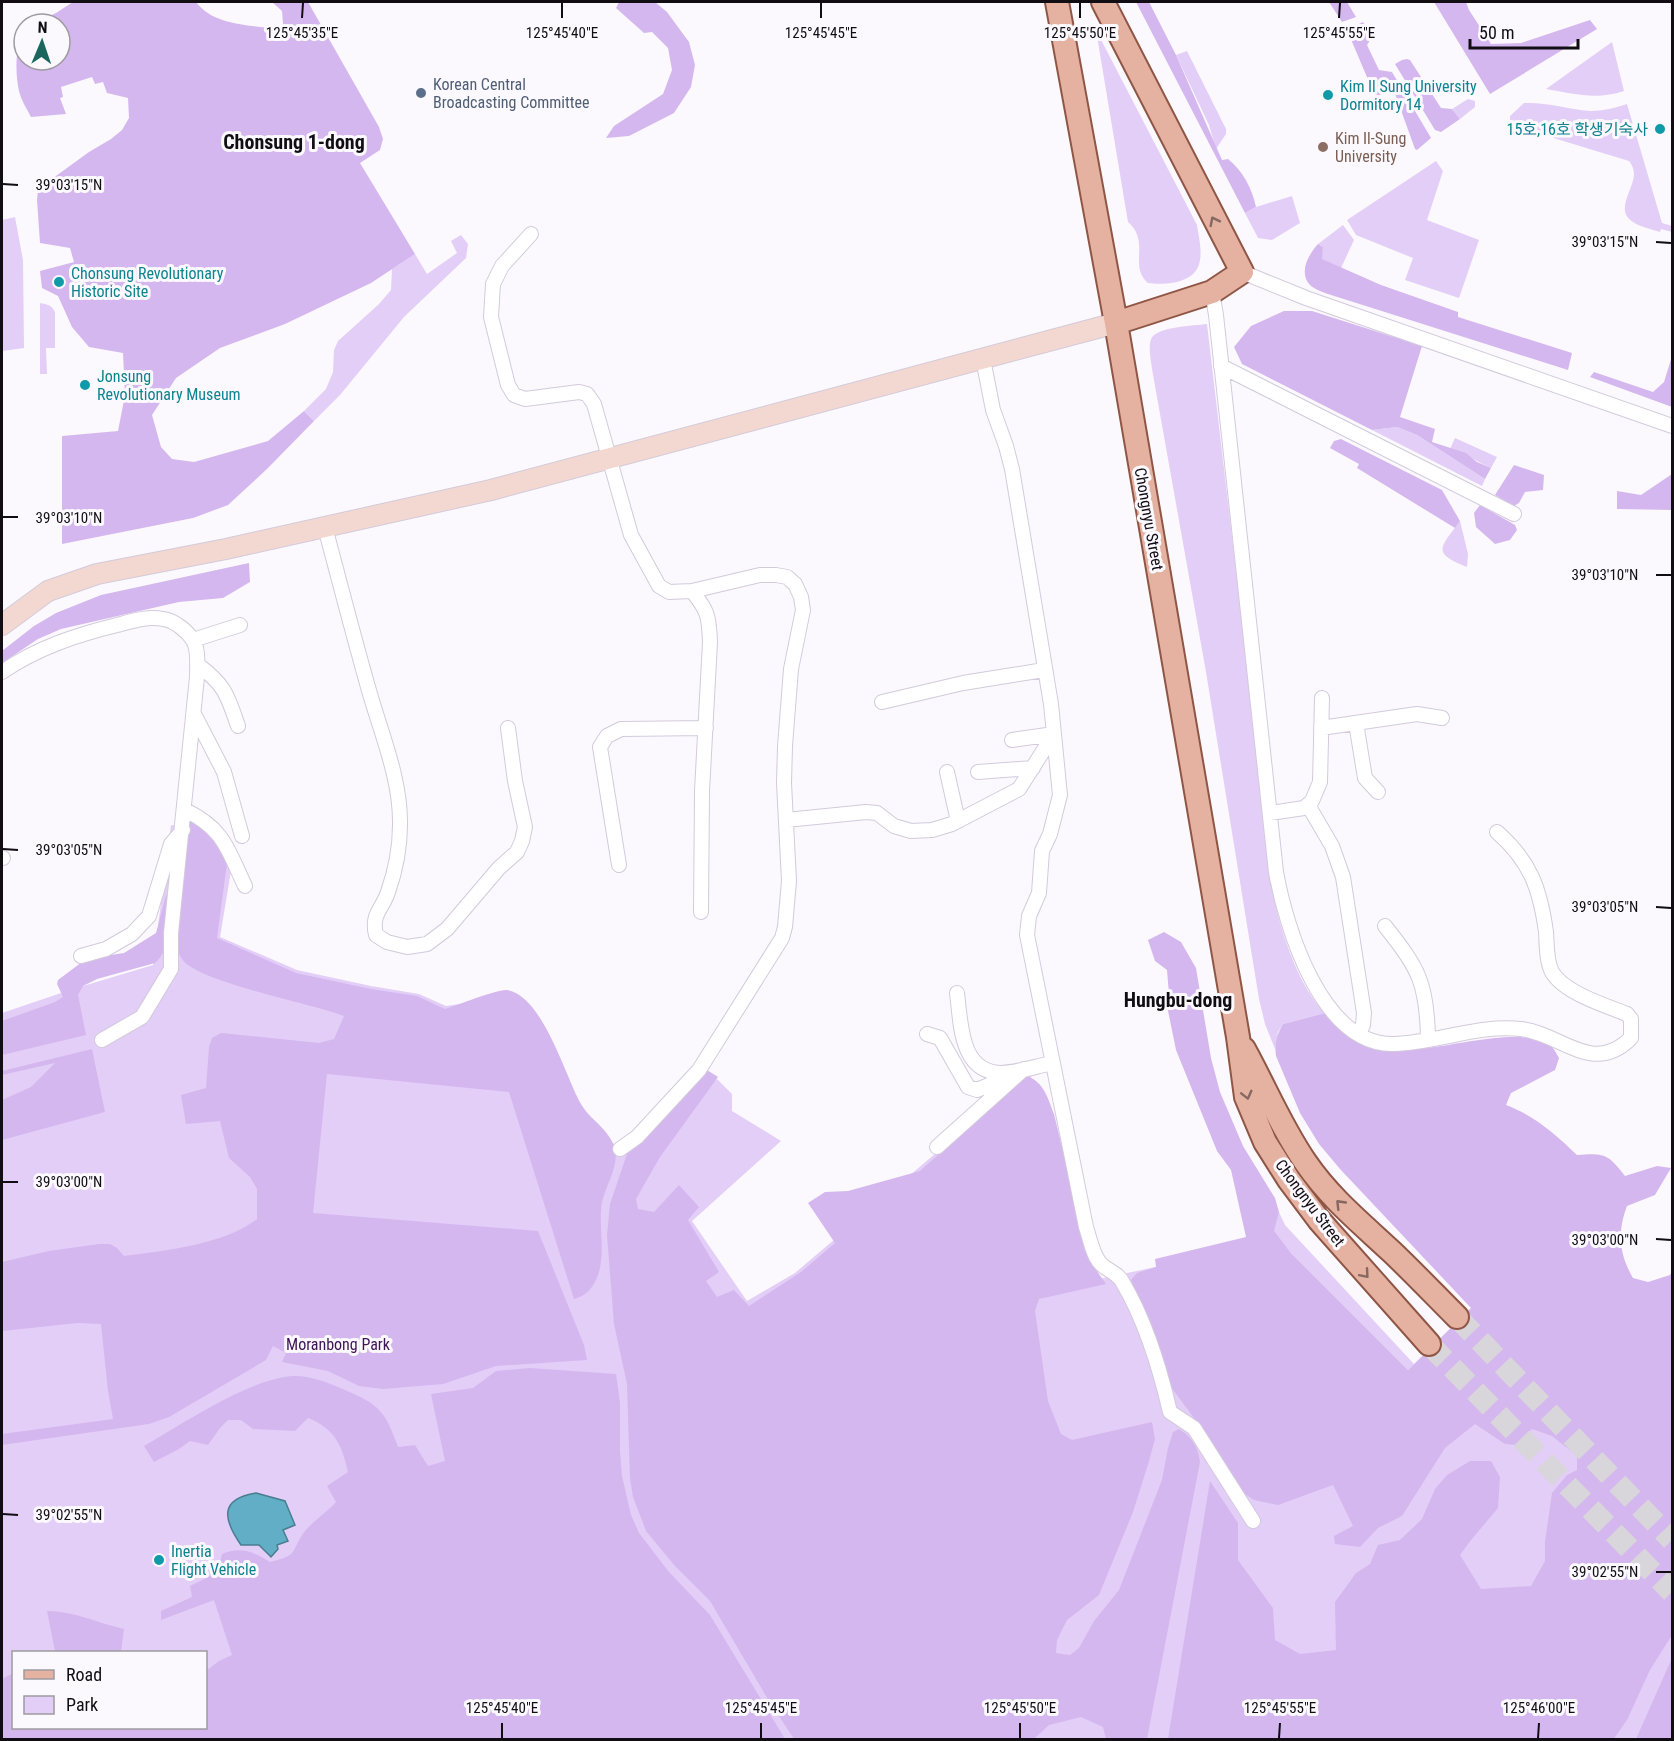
<svg xmlns="http://www.w3.org/2000/svg" width="1674" height="1741" viewBox="0 0 1674 1741" font-family="'Roboto Condensed','Noto Sans KR',sans-serif">
	<style>
		.green { fill: #e3cef7; fill-rule: evenodd }
		.forest { fill: #d5b7ef }
		.water { fill: #61aec6; stroke: #497e90; stroke-width: 1.5 }
		.lines { fill: none; stroke-linecap: round; stroke-linejoin: round }
		.primary-tunnel { stroke: #d8d6da; stroke-width: 22; stroke-dasharray: 22 11; stroke-linecap: butt }
		.minor-casing { stroke: #d3cadc; stroke-width: 16 }
		.secondary-casing { stroke: #d3cadc; stroke-width: 22 }
		.primary-casing { stroke: #8f5646; stroke-width: 26 }
		.minor { stroke: #fff; stroke-width: 14 }
		.secondary { stroke: #f2d8d0; stroke-width: 20 }
		.primary { stroke: #e5b1a1; stroke-width: 22 }
		.oneway { stroke: #866761 }
		.ticks { fill: none; stroke: #110d13; stroke-width: 2 }
		.service-dot { fill: #5c6f8a; stroke: #fbf9fd; stroke-width: 2 }
		.culture-dot { fill: #0f9aa8; stroke: #fbf9fd; stroke-width: 2 }
		.education-dot { fill: #8d6e63; stroke: #fbf9fd; stroke-width: 2 }
		.labels { text-anchor: middle; dominant-baseline: central; stroke-width: 6; stroke-linejoin: round; paint-order: stroke }
		.service-label { font-size: 16px; fill: #4e5e75; stroke: #fbf9fd; text-anchor: start }
		.culture-label { font-size: 16px; fill: #0d838f; stroke: #fbf9fd; text-anchor: start }
		.education-label { font-size: 16px; fill: #785e54; stroke: #fbf9fd; text-anchor: start }
		.street-label { font-size: 16px; fill: #110d13; stroke: #fbf9fd }
		.park-label { font-size: 16px; fill: #3c1455; stroke: #fbf9fd }
		.quarter-label { font-size: 20px; font-weight: bold; fill: #110d13; stroke: #fbf9fd }
		.ticks-label { font-size: 15px; text-anchor: middle; fill: #110d13; stroke: #fbf9fd; stroke-width: 6; stroke-linejoin: round; paint-order: stroke }
	</style>
	<rect width="100%" height="100%" fill="#fbf9fd"/>
	<path class="green" d="M 1096,30 L 1197,225 C 1199,238 1204,257 1197,269 C 1188,284 1163,285 1148,283 C 1128,266 1151,242 1128,222 Z
		M 1612,42 L 1624,91 C 1597,100 1574,94 1546,89 Z
		M 1187,51 L 1226,129 L 1226,134 L 1216,149 L 1209,125 L 1176,55 Z
		M 1468,99 L 1475,101 L 1475,107 L 1460,119 L 1452,109 Z
		M 1524,103 C 1547,102 1567,109 1590,111 C 1603,111 1615,108 1627,104 L 1662,223 L 1672,226 L 1672,232 L 1661,229 L 1660,232 C 1651,229 1640,227 1633,222 C 1614,211 1634,189 1634,174 C 1634,169 1632,165 1629,161 L 1514,126 L 1510,123 L 1510,116 Z
		M 1436,161 L 1443,171 L 1427,220 L 1479,240 L 1459,298 L 1405,280 L 1413,258 L 1356,235 L 1347,220 Z
		M 1292,196 L 1300,223 L 1272,240 L 1258,238 L 1245,213 L 1256,207 Z
		M 15,217 L 23,260 L 24,348 L 2,351 L 2,220 Z
		M 1343,225 L 1354,240 L 1341,268 L 1321,259 L 1323,247 L 1318,244 Z
		M 461,235 L 468,244 L 466,258 L 404,317 L 340,395 L 314,421 L 304,411 L 326,389 L 333,372 L 334,350 L 338,341 L 379,304 L 391,290 L 392,269 L 415,254 L 427,274 L 457,253 L 451,241 Z
		M 40,303 C 46,304 52,305 55,312 L 55,348 L 46,348 L 47,374 L 40,374 Z
		M 1207,324 L 1275,903 C 1283,938 1300,988 1325,1013 L 1283,1024 L 1278,1032 L 1275,1049 L 1265,1024 L 1259,999 L 1206,672 L 1152,369 C 1151,360 1148,348 1151,339 C 1157,326 1194,326 1207,324 Z
		M 1397,427 L 1417,435 L 1485,479 L 1482,486 L 1372,430 Z
		M 1455,438 L 1497,457 L 1491,468 C 1475,461 1467,453 1450,449 Z
		M 1460,521 L 1468,554 L 1467,567 C 1432,553 1439,549 1460,521 Z
		M 171,825 L 204,829 L 232,865 L 220,937 L 297,970 L 371,986 L 419,994 L 446,1006 L 506,997 L 606,1140 L 634,1153 L 717,1079 L 732,1094 L 732,1111 L 781,1141 L 692,1221 L 747,1301 L 795,1273 L 1030,1073 L 1094,1280 L 1184,1261 L 1407,1384 L 1672,1290 L 1672,1739 L 2,1739 L 2,1013 L 70,990 L 153,965 ZM 14,1652 L 206,1652 L 206,1728 L 14,1728 Z
		M 1279,1212 L 1285,1225 L 1414,1364 L 1408,1370 L 1291,1253 L 1273,1231 Z"/>
	<path class="forest" d="M 73,2 L 196,2 C 214,26 250,25 278,29 L 283,24 L 282,11 L 272,2 L 308,2 L 379,127 L 383,139 L 380,150 L 360,163 L 415,254 L 371,283 L 285,324 L 220,348 L 176,378 L 152,415 L 161,447 L 172,459 L 194,462 L 268,441 L 304,411 L 314,421 L 267,469 L 228,505 L 193,518 L 62,544 L 62,436 L 118,431 L 125,395 L 123,353 L 89,347 L 72,327 L 58,296 L 42,288 L 40,271 L 74,262 L 70,248 L 40,243 L 37,200 L 38,189 L 89,152 L 111,139 L 122,130 L 129,118 L 128,98 L 107,93 L 103,82 L 95,84 L 92,77 L 61,87 L 63,97 L 60,98 L 66,114 L 31,117 C 27,109 21,100 19,91 C 15,73 15,47 24,31 L 24,60 L 60,60 L 60,24 L 32,24 L 56,13 Z
		M 619,2 L 655,2 L 667,12 L 689,42 L 695,65 L 691,87 L 674,113 L 629,136 L 606,138 L 614,126 L 663,94 L 672,70 L 668,48 L 652,32 L 644,33 L 616,8 Z
		M 1136,2 L 1149,2 L 1176,55 L 1222,160 L 1228,159 C 1243,171 1252,188 1256,207 L 1245,213 Z
		M 1329,2 L 1347,2 L 1356,17 L 1342,22 Z
		M 1434,2 L 1466,2 L 1469,10 L 1491,44 L 1521,43 L 1590,20 L 1597,29 L 1490,94 Z
		M 1363,22 L 1372,37 L 1367,45 L 1379,70 L 1392,72 L 1431,138 L 1417,150 L 1415,149 L 1394,91 L 1375,96 L 1347,30 Z
		M 1407,59 L 1410,60 L 1441,108 L 1452,109 L 1460,119 L 1441,132 L 1435,130 L 1395,64 L 1402,60 Z
		M 1318,244 L 1323,247 L 1322,259 L 1381,285 L 1458,312 L 1458,317 L 1572,353 L 1568,370 L 1328,294 C 1322,292 1314,289 1310,285 C 1298,272 1309,254 1318,244 Z
		M 1284,311 L 1312,311 L 1422,346 L 1400,417 L 1435,429 L 1432,442 L 1466,453 L 1477,462 L 1491,468 L 1485,479 L 1417,435 L 1397,427 L 1372,430 L 1242,364 L 1234,347 L 1251,326 Z
		M 1672,356 L 1672,407 L 1590,377 L 1594,372 L 1653,392 L 1664,382 Z
		M 1341,439 L 1442,490 L 1460,521 L 1455,528 L 1357,468 L 1359,464 L 1330,448 L 1334,441 Z
		M 1514,465 L 1544,475 L 1543,490 L 1525,492 L 1519,503 L 1514,506 L 1495,495 Z
		M 1672,474 L 1672,510 L 1617,509 L 1617,491 L 1641,495 Z
		M 1480,505 L 1515,525 L 1517,530 L 1510,540 L 1495,544 L 1476,527 L 1474,513 Z
		M 249,563 L 250,582 L 223,598 L 179,602 L 61,629 L 38,639 L 2,663 L 2,651 L 34,626 L 56,613 L 101,595 Z
		M 192,819 L 213,833 L 227,863 L 217,938 L 296,973 L 371,989 L 417,996 L 445,1009 C 458,1005 497,989 507,990 C 543,995 566,1079 582,1106 C 592,1121 610,1130 615,1149 C 619,1166 606,1185 602,1202 C 598,1225 606,1252 598,1275 C 594,1287 586,1296 574,1299 L 509,1092 L 327,1074 L 313,1213 L 538,1231 L 584,1345 L 587,1360 L 496,1366 L 443,1384 L 383,1389 L 359,1386 L 328,1371 L 282,1362 L 286,1353 L 273,1346 L 266,1360 L 169,1417 L 149,1424 L 2,1445 L 2,1434 L 113,1419 L 108,1391 L 101,1324 L 78,1323 L 2,1331 L 2,1262 L 49,1251 L 99,1244 L 110,1244 L 117,1248 L 124,1256 C 164,1251 226,1244 257,1219 L 257,1189 L 250,1177 L 229,1158 L 220,1121 L 186,1124 L 181,1095 L 206,1088 L 209,1047 L 212,1038 L 221,1033 L 319,1043 L 334,1039 L 344,1016 C 312,1003 199,983 182,959 C 177,952 176,944 176,937 L 189,822 Z
		M 166,895 L 170,896 C 168,917 172,949 155,963 L 97,979 L 83,986 L 78,995 L 86,1035 L 2,1055 L 2,1021 L 55,1002 L 63,997 L 57,984 L 58,980 L 82,962 L 97,957 L 124,953 L 156,933 Z
		M 1164,932 L 1181,942 L 1196,968 L 1211,1058 L 1220,1092 L 1243,1146 L 1275,1198 L 1279,1212 L 1274,1231 L 1291,1253 L 1408,1370 L 1471,1308 L 1340,1169 L 1319,1144 L 1300,1113 L 1276,1056 C 1274,1044 1277,1034 1283,1024 L 1325,1013 C 1338,1025 1352,1041 1370,1046 C 1388,1052 1415,1050 1434,1047 C 1460,1044 1532,1026 1552,1047 C 1555,1050 1557,1055 1559,1058 L 1555,1070 L 1511,1093 L 1506,1105 C 1535,1116 1555,1134 1577,1155 C 1605,1153 1608,1154 1625,1176 L 1657,1166 L 1671,1168 L 1655,1195 L 1627,1206 C 1617,1232 1619,1254 1633,1278 L 1648,1282 L 1670,1275 L 1672,1271 L 1672,1635 L 1650,1670 L 1627,1720 L 1613,1740 L 1168,1739 L 1210,1481 L 1238,1523 L 1238,1560 L 1273,1608 L 1275,1640 L 1300,1654 L 1336,1650 L 1335,1602 L 1356,1573 L 1370,1564 L 1378,1545 L 1400,1540 L 1422,1519 L 1435,1489 L 1447,1475 L 1470,1461 L 1491,1461 L 1500,1477 L 1498,1508 L 1471,1540 L 1460,1555 L 1481,1589 L 1531,1586 L 1545,1561 L 1545,1542 L 1552,1493 L 1567,1475 L 1577,1470 L 1577,1456 L 1552,1436 L 1532,1429 L 1516,1445 L 1505,1444 L 1475,1424 L 1445,1448 L 1402,1516 L 1378,1528 L 1360,1547 L 1335,1544 L 1334,1536 L 1353,1526 L 1333,1485 L 1278,1505 L 1254,1500 L 1239,1490 L 1208,1437 L 1171,1387 L 1154,1338 L 1131,1280 L 1137,1273 L 1156,1267 L 1155,1259 L 1246,1237 L 1231,1170 L 1217,1151 L 1176,1050 L 1165,996 L 1169,994 L 1167,970 L 1155,961 L 1148,940 Z
		M 92,1049 L 105,1112 L 2,1140 L 2,1100 L 31,1087 L 55,1063 L 2,1075 L 2,1071 Z
		M 702,1070 L 707,1070 L 718,1077 L 660,1157 L 636,1199 L 638,1209 L 654,1212 L 679,1185 L 699,1207 L 688,1220 L 719,1272 L 706,1281 L 717,1297 L 734,1290 L 749,1306 L 801,1272 L 835,1243 L 808,1203 L 825,1192 L 848,1191 L 920,1171 L 1026,1076 C 1044,1081 1048,1099 1054,1114 L 1090,1261 L 1106,1284 L 1039,1299 L 1035,1311 L 1048,1401 L 1061,1434 L 1072,1440 L 1152,1422 L 1155,1439 L 1149,1461 L 1133,1512 L 1099,1595 L 1067,1620 L 1057,1640 L 1056,1653 L 1070,1655 L 1079,1648 L 1094,1621 L 1119,1590 L 1162,1480 L 1168,1448 L 1173,1432 L 1179,1429 C 1192,1437 1198,1447 1200,1462 L 1147,1739 L 1106,1739 L 1103,1727 L 1081,1717 L 1049,1725 L 1034,1739 L 794,1739 L 769,1701 L 710,1601 L 675,1566 L 646,1531 L 633,1497 L 630,1478 L 627,1384 L 614,1324 L 607,1235 L 610,1204 L 627,1154 Z
		M 530,1368 L 616,1374 L 620,1403 L 620,1452 L 622,1476 L 631,1515 L 639,1533 L 669,1572 L 710,1615 L 785,1739 L 2,1739 L 2,1679 L 13,1673 L 14,1728 L 206,1728 L 206,1709 L 207,1705 L 206,1671 L 219,1661 L 232,1655 L 214,1600 L 161,1620 L 161,1611 L 192,1597 L 190,1586 L 218,1572 L 222,1554 C 240,1546 254,1552 270,1562 C 299,1555 290,1553 304,1532 C 312,1522 327,1512 336,1502 L 327,1486 L 348,1472 C 342,1445 335,1429 308,1418 L 295,1431 L 253,1429 L 241,1420 L 228,1420 L 220,1428 L 208,1445 L 190,1441 L 179,1449 L 154,1462 L 144,1446 C 184,1423 247,1380 292,1376 C 310,1375 329,1383 345,1390 C 380,1405 385,1411 398,1447 L 415,1445 L 428,1466 L 445,1461 L 431,1394 L 473,1388 L 496,1371 Z
		M 47,1611 C 74,1611 98,1623 124,1629 L 121,1652 L 52,1652 L 55,1651 Z
		M 1672,1659 L 1672,1739 L 1636,1739 L 1668,1667 Z"/>
	<path class="water" d="M 256,1493 L 285,1501 L 295,1525 L 283,1530 L 288,1541 L 277,1545 L 278,1549 L 271,1557 L 259,1545 L 241,1545 C 223,1519 219,1499 256,1493 Z"/>
	<g class="lines">
		<path class="primary-tunnel" d="M 1457,1317 L 1672,1540
			M 1429,1344 L 1672,1592"/>
		<defs>
			<path id="minor" d="M 531,234 L 502,266 L 493,284 L 491,317 L 508,385 L 514,395 L 525,399 L 579,392 L 587,394 L 594,404 L 631,535 L 659,586 L 669,592 L 692,591 L 760,575 L 776,575 L 787,577 L 795,584 L 801,597 L 803,610 L 791,669 L 785,746 L 784,783 L 789,881 L 785,927 L 782,938 L 699,1070 L 637,1137 L 620,1149
				M 1242,272 L 1306,298 L 1672,426
				M 1212,292 L 1216,315 L 1276,872 C 1286,928 1322,1046 1394,1044 C 1436,1043 1479,1024 1521,1029 C 1562,1034 1593,1076 1631,1038 L 1631,1019 L 1627,1014 C 1607,1006 1564,993 1552,972 C 1546,960 1547,945 1546,932 C 1540,888 1530,861 1497,832
				M 983,359 L 993,410 L 1006,446 L 1012,469 L 1051,704 L 1060,795 L 1050,834 L 1042,851 L 1039,893 L 1029,916 L 1027,935 L 1086,1227 C 1090,1239 1093,1257 1102,1265 C 1110,1272 1118,1273 1123,1283 C 1146,1322 1160,1369 1170,1412 L 1194,1428 L 1253,1521
				M 1221,366 L 1514,514
				M 325,527 C 339,580 353,634 368,687 C 380,731 401,778 400,825 C 400,846 395,872 388,892 C 382,910 371,914 376,935 L 387,942 L 407,947 L 427,944 L 447,929 L 499,868 L 517,852 L 522,841 L 525,827 L 515,781 L 508,728
				M 692,591 C 708,611 709,616 710,642 L 702,791 L 701,912
				M 193,640 L 240,625
				M 197,664 C 225,685 227,694 238,726
				M 2,672 C 37,648 76,635 117,625 C 132,621 148,616 163,619 C 174,620 187,631 193,640 C 199,650 197,665 197,677 L 171,933 L 171,969 L 142,1017 L 102,1040
				M 882,702 L 963,683 L 1044,670
				M 194,714 L 224,772 L 242,836
				M 1356,723 L 1365,778 L 1378,792
				M 1321,728 L 1417,714 L 1442,718
				M 1012,740 L 1054,734
				M 947,772 L 958,821
				M 978,772 L 1033,768
				M 1308,805 L 1332,846 L 1343,877 L 1364,1013 L 1363,1025 L 1359,1033
				M 185,810 C 224,829 227,848 245,886
				M 1270,813 L 1304,808 L 1312,801 L 1320,782 L 1322,698
				M 786,820 L 866,812 L 877,813 L 894,826 L 911,831 L 932,830 L 952,824 L 1019,789 L 1054,734
				M 2,858 L 3,858
				M 619,865 L 600,747 L 607,736 L 621,729 L 706,728
				M 1385,926 C 1419,969 1427,983 1428,1039
				M 81,956 L 106,949 L 132,934 L 149,916 L 171,844 L 183,830
				M 957,993 C 961,1024 960,1073 1002,1073 C 1019,1072 1037,1066 1053,1063
				M 927,1034 L 940,1038 L 968,1087 L 977,1090 L 989,1085 L 1003,1073
				M 937,1147 L 1024,1069"/>
			<path id="secondary" d="M 2,625 L 48,591 L 97,574 L 226,549 L 491,490 L 1116,323"/>
			<path id="primary" d="M 1057,2 L 1116,323 L 1238,1037 L 1246,1097 L 1265,1142 L 1289,1180 L 1319,1220 L 1429,1344
				M 1103,2 L 1242,272 L 1212,292 L 1116,323
				M 1244,1049 C 1265,1087 1281,1127 1306,1163 C 1330,1198 1361,1223 1392,1252 C 1414,1273 1436,1296 1457,1317"/>
		</defs>
		<use href="#minor" class="minor-casing"/>
		<use href="#secondary" class="secondary-casing"/>
		<use href="#primary" class="primary-casing"/>
		<use href="#minor" class="minor"/>
		<use href="#secondary" class="secondary"/>
		<use href="#primary" class="primary"/>
	</g>
	<defs><path id="oneway-chevron" d="M-2-3.5L2.5 0L-2 3.5" fill="none" stroke-width="1.6" stroke-linecap="round" stroke-linejoin="round" transform="scale(1.5)"/></defs>
	<g class="oneway">
		<use href="#oneway-chevron" transform="translate(1214 221) rotate(-117)"/>
		<use href="#oneway-chevron" transform="translate(1247 1095) rotate(76)"/>
		<use href="#oneway-chevron" transform="translate(1340 1204) rotate(-134)"/>
		<use href="#oneway-chevron" transform="translate(1365 1274) rotate(49)"/>
	</g>
	<path class="ticks" d="M 302,18 L 303,3M 562,18 L 562,3M 821,18 L 821,3M 1080,18 L 1080,3M 1339,18 L 1340,3M 3,184 L 18,185M 1656,242 L 1671,243M 3,517 L 18,517M 1656,575 L 1671,575M 3,849 L 18,850M 1656,907 L 1671,908M 3,1182 L 18,1182M 1656,1239 L 1671,1240M 3,1514 L 18,1515M 1656,1572 L 1671,1572M 502,1738 L 502,1723M 761,1738 L 761,1723M 1020,1738 L 1020,1723M 1279,1738 L 1280,1723M 1538,1738 L 1539,1723"/>
	<circle class="service-dot" cx="421" cy="93" r="6"/>
	<g class="culture-dot">
		<circle cx="1328" cy="95" r="6"/>
		<circle cx="1660" cy="129" r="6"/>
		<circle cx="59" cy="282" r="6"/>
		<circle cx="85" cy="385" r="6"/>
		<circle cx="159" cy="1560" r="6"/>
	</g>
	<circle class="education-dot" cx="1323" cy="147" r="6"/>
	<g class="labels">
		<g class="service-label">
			<text x="433" y="84">Korean Central<tspan x="433" dy="18">Broadcasting Committee</tspan></text>
		</g>
		<g class="culture-label">
			<text x="1340" y="86">Kim Il Sung University<tspan x="1340" dy="18">Dormitory 14</tspan></text>
			<text x="1648" y="129" text-anchor="end">15호,16호 학생기숙사</text>
			<text x="71" y="273">Chonsung Revolutionary<tspan x="71" dy="18">Historic Site</tspan></text>
			<text x="97" y="376">Jonsung<tspan x="97" dy="18">Revolutionary Museum</tspan></text>
			<text x="171" y="1551">Inertia<tspan x="171" dy="18">Flight Vehicle</tspan></text>
		</g>
		<g class="education-label">
			<text x="1335" y="138">Kim Il-Sung<tspan x="1335" dy="18">University</tspan></text>
		</g>
		<g class="street-label">
			<text transform="translate(1149 519) rotate(80)">Chongnyu Street</text>
			<text transform="translate(1310 1203) rotate(53)">Chongnyu Street</text>
		</g>
		<g class="park-label">
			<text x="338" y="1344">Moranbong Park</text>
		</g>
		<g class="quarter-label">
			<text x="294" y="142">Chonsung 1-dong</text>
			<text x="1178" y="1000">Hungbu-dong</text>
		</g>
	</g>
	<g class="ticks-label">
		<text x="302" y="38">125°45'35"E</text>
		<text x="562" y="38">125°45'40"E</text>
		<text x="821" y="38">125°45'45"E</text>
		<text x="1080" y="38">125°45'50"E</text>
		<text x="1339" y="38">125°45'55"E</text>
		<text x="69" y="190">39°03'15"N</text>
		<text x="1605" y="247">39°03'15"N</text>
		<text x="69" y="523">39°03'10"N</text>
		<text x="1605" y="580">39°03'10"N</text>
		<text x="69" y="855">39°03'05"N</text>
		<text x="1605" y="912">39°03'05"N</text>
		<text x="69" y="1187">39°03'00"N</text>
		<text x="1605" y="1245">39°03'00"N</text>
		<text x="69" y="1520">39°02'55"N</text>
		<text x="1605" y="1577">39°02'55"N</text>
		<text x="502" y="1713">125°45'40"E</text>
		<text x="761" y="1713">125°45'45"E</text>
		<text x="1020" y="1713">125°45'50"E</text>
		<text x="1280" y="1713">125°45'55"E</text>
		<text x="1539" y="1713">125°46'00"E</text>
	</g>
	<rect width="1674" height="1741" fill="none" stroke="#110d13" stroke-width="6"/>
	<rect x="12" y="1651" width="195" height="78" fill="#fbf9fd" stroke="#9d9b9f" stroke-width="1.5"/>
	<rect x="24" y="1670" width="30" height="9" fill="#e5b1a1" stroke="#9d9b9f" stroke-width="1.5"/>
	<text x="66" y="1681" font-size="18" fill="#110d13">Road</text>
	<rect x="24" y="1696" width="30" height="18" fill="#e3cef7" stroke="#9d9b9f" stroke-width="1.5"/>
	<text x="66" y="1711" font-size="18" fill="#110d13">Park</text>
	<g transform="translate(42 42) rotate(2)"><circle r="28" fill="#fbf9fd" stroke="#9d9b9f" stroke-width="1.5"/>
	<path d="M0-4.5L10 22L0 15L-10 22Z" fill="#1b665f"/>
	<text y="-9" font-size="16" font-weight="bold" text-anchor="middle" fill="#110d13">N</text>
	</g>
	<path d="M1470 39v9h108v-9" fill="none" stroke="#110d13" stroke-width="3"/>
	<text x="1479" y="39" font-size="18" fill="#110d13" stroke="#fbf9fd" stroke-width="4.5" paint-order="stroke">50 m</text>
</svg>
